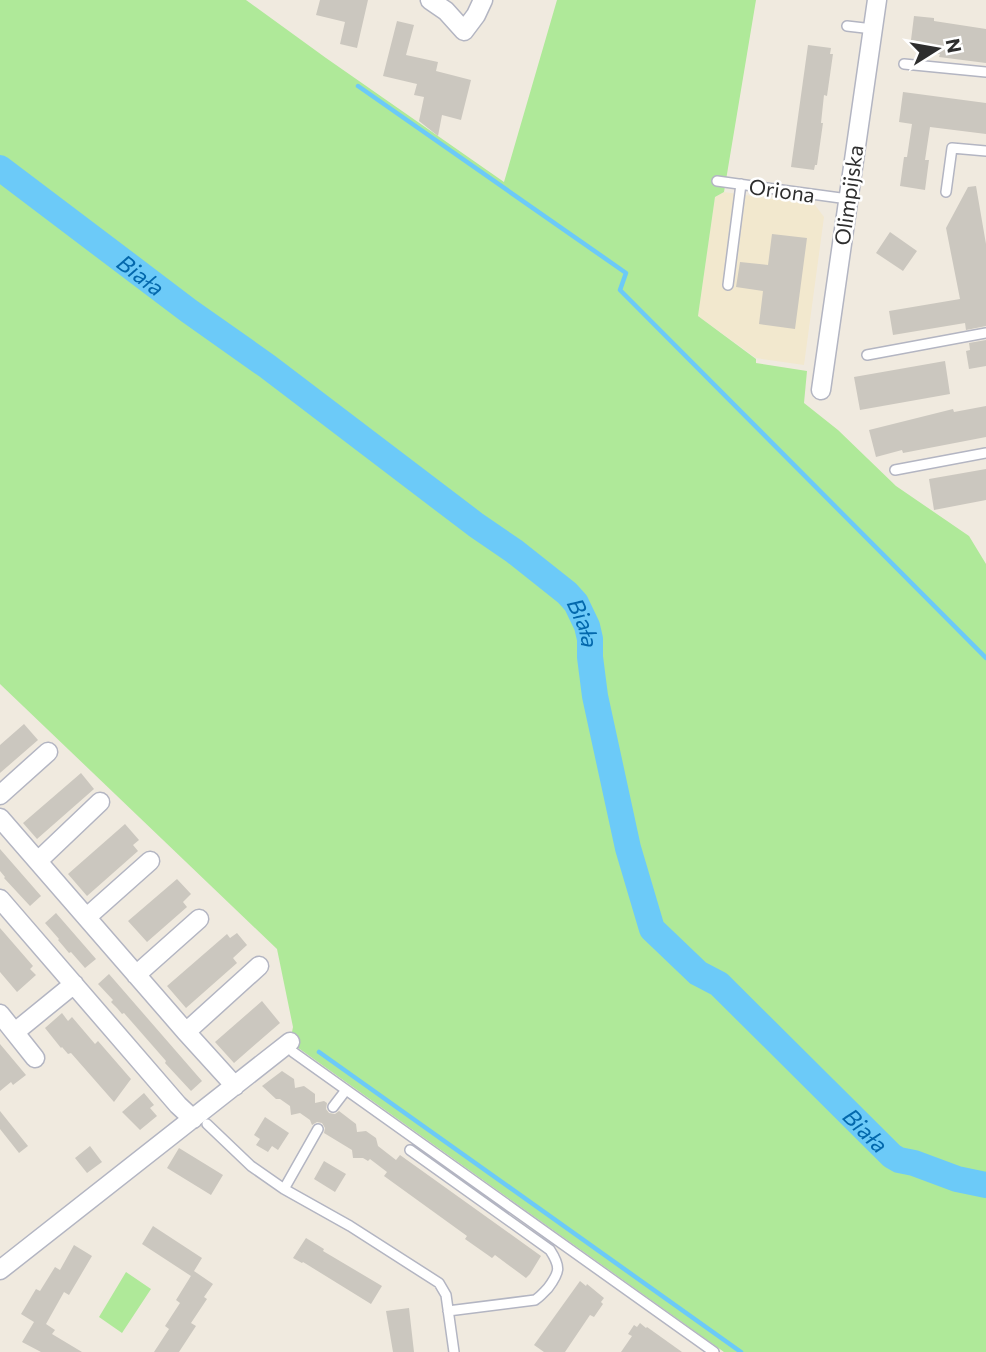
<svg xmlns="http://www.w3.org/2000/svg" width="986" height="1352" viewBox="0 0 986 1352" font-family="Commissioner,sans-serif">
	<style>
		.education { fill: #f2e8ce }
		.green { fill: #afe999 }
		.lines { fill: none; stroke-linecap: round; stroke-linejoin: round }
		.stream { stroke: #6ccaf8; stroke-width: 4.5 }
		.river { stroke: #6ccaf8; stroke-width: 26 }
		.building { fill: #cbc7bf }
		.lane-casing { stroke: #b3b5c2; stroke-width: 12 }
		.street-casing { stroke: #b3b5c2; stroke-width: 21 }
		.lane { stroke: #fff; stroke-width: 9 }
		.street { stroke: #fff; stroke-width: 18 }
		.labels { text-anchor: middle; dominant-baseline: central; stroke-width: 5; stroke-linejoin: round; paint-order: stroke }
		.street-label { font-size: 21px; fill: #2e2e2e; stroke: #fff }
		.water-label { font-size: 23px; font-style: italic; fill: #0368ac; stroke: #fff }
	</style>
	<rect width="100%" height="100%" fill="#f0eadf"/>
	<path class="education" d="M 724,192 L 815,205 L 824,217 L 804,365 L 756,358 L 698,316 L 715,197 Z"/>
	<path class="green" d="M 0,0 L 246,0 L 326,58 L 504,182 L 557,0 L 756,0 L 724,192 L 715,197 L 698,316 L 756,359 L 756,363 L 807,371 L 804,403 L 838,430 L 896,486 L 969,536 L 986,564 L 986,1352 L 724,1352 L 290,1042 L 293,1027 L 277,949 L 0,684 Z
		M 126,1272 L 151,1289 L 122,1333 L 99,1317 Z"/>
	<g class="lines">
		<path class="stream" d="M 358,86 L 626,273 L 620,290 L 986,658
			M 319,1052 L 741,1352"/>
		<path class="river" id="s1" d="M 0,168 L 189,311 L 267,366 L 476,525 L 514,551 L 567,593 L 576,603 L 587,626 L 590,639 L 590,657 L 595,696 L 628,848 L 652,929 L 698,973 L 719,984 L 892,1156 L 899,1160 L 914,1163 L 957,1179 L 986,1185"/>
	</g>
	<path class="building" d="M 320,0 L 368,0 L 357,48 L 340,44 L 345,22 L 316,15 Z
		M 914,16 L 934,18 L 934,21 L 986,29 L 986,63 L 939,57 L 940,54 L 922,52 L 923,42 L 911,40 Z
		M 397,21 L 414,25 L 406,55 L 438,62 L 436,71 L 471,80 L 461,120 L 442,115 L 438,136 L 419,121 L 424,97 L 414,95 L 417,84 L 383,76 Z
		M 808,45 L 831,48 L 830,54 L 833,54 L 827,96 L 824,95 L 821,123 L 823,123 L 817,165 L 815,165 L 814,170 L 791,167 Z
		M 903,92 L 986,103 L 986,134 L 930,127 L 925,160 L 929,160 L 925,190 L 900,186 L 904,157 L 907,157 L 912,124 L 899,122 Z
		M 976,186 L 986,244 L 986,326 L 966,330 L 965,323 L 893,335 L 889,311 L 960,299 L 946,228 L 968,187 Z
		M 890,232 L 917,251 L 903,271 L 876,253 Z
		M 772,234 L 807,238 L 795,329 L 759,324 L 763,291 L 736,287 L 740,262 L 768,265 Z
		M 986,340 L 986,366 L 969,369 L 966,351 L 970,350 L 969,343 Z
		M 945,361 L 950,394 L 860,410 L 854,377 Z
		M 986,406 L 986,437 L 903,453 L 902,450 L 876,457 L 869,430 L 953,409 L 954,412 Z
		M 986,469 L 986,500 L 934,510 L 929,479 Z
		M 24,724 L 38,740 L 0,773 L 0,745 Z
		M 81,773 L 94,789 L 37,839 L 23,823 Z
		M 125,824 L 139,840 L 133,845 L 138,851 L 87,896 L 68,874 Z
		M 0,849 L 41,896 L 30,906 L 4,878 L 5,877 L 0,871 Z
		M 177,879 L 191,894 L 183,902 L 187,907 L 147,942 L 128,921 Z
		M 56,913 L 96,959 L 85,968 L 71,952 L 69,953 L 64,947 L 58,940 L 59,939 L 45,923 Z
		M 0,928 L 33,966 L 30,969 L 36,975 L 17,992 L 0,972 Z
		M 237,933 L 247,945 L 233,958 L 237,963 L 186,1008 L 167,986 L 227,934 L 230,938 Z
		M 109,974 L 202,1081 L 191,1091 L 165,1063 L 166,1061 L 124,1013 L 122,1014 L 117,1008 L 111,1002 L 113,1000 L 98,984 Z
		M 262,1001 L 280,1023 L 234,1063 L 215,1042 Z
		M 62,1013 L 68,1021 L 72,1017 L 95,1044 L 98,1041 L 131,1079 L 114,1102 L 71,1053 L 68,1054 L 62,1047 L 61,1048 L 45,1028 Z
		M 0,1044 L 26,1075 L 13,1085 L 11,1082 L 0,1091 Z
		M 282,1071 L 294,1079 L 295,1088 L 304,1086 L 315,1094 L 315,1103 L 324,1101 L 327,1103 L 326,1109 L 329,1113 L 335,1114 L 339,1111 L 356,1124 L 357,1132 L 366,1131 L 376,1138 L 378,1146 L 396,1160 L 400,1155 L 541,1256 L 530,1274 L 526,1278 L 495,1255 L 492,1258 L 465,1239 L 467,1236 L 384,1176 L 387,1172 L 370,1159 L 368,1161 L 363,1158 L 353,1158 L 352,1150 L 324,1133 L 325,1128 L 322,1123 L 317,1122 L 312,1125 L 310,1120 L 300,1113 L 291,1115 L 290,1106 L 280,1099 L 276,1099 L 262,1086 Z
		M 144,1093 L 154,1105 L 150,1108 L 157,1116 L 140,1130 L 122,1112 Z
		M 0,1111 L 28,1146 L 19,1153 L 0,1129 Z
		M 265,1117 L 289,1133 L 278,1150 L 272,1146 L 268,1152 L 256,1145 L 260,1139 L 254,1135 Z
		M 90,1146 L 102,1162 L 87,1173 L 75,1158 Z
		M 179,1148 L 223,1175 L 211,1195 L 167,1168 Z
		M 324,1161 L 346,1174 L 335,1192 L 314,1179 Z
		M 153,1226 L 202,1258 L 191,1276 L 142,1244 Z
		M 306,1238 L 324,1249 L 323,1251 L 382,1286 L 371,1304 L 303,1262 L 302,1263 L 293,1258 Z
		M 74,1245 L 92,1256 L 69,1295 L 64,1292 L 46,1324 L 55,1330 L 52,1334 L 82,1352 L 41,1352 L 22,1342 L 34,1322 L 21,1314 L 36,1289 L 40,1291 L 55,1267 L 60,1270 Z
		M 194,1271 L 213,1284 L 204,1297 L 207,1299 L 191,1323 L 196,1326 L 179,1352 L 154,1352 L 169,1329 L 165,1326 L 180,1303 L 176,1300 Z
		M 580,1281 L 586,1286 L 587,1284 L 604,1298 L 601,1302 L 603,1304 L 594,1317 L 590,1315 L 565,1352 L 544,1352 L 534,1345 Z
		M 409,1308 L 414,1352 L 393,1352 L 386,1311 Z
		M 640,1323 L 646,1328 L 647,1327 L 682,1352 L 621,1352 L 632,1336 L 628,1334 L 634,1325 L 637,1327 Z"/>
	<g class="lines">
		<defs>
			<path id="lane" d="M 847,26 L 873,29
				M 904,64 L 986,72
				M 717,181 L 848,199
				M 946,192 L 952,148 L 986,151
				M 728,285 L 741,184
				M 867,355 L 986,333
				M 895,470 L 986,453
				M 293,1052 L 714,1352
				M 333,1107 L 346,1090
				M 207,1124 L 251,1166 L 284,1189 L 350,1226 L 439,1283 L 446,1295 L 454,1352
				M 410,1150 L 550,1250 C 561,1267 560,1272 548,1288 C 543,1293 540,1297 535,1300 L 448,1311
				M 284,1189 L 318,1129"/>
			<path id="street" d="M 430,0 L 446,11 L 464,31 L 476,15 L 483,0
				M 821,390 L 877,0
				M 0,795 L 48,752
				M 0,818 L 186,1032 L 235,1086
				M 38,861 L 100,802
				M 0,899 L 178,1105 L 193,1119
				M 87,917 L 150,861
				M 136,975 L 199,919
				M 0,1014 L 35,1058
				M 15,1032 L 74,984
				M 186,1032 L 259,966
				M 0,1270 L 290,1042"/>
		</defs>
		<use href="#lane" class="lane-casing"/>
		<use href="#street" class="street-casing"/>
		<use href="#lane" class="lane"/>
		<use href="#street" class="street"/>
	</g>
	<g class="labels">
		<g class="street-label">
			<text transform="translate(782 190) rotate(8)">Oriona</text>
			<text transform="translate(848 195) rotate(-82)">Olimpijska</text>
		</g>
		<g class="water-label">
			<text stroke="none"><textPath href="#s1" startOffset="177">Biała</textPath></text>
			<text stroke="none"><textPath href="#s1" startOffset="744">Biała</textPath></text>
			<text stroke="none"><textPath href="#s1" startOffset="1353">Biała</textPath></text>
		</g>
	</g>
	<g transform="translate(937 49) rotate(79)" stroke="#ffffff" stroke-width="5" paint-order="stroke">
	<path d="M0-5L12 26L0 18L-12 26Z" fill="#2e2e2e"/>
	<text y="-10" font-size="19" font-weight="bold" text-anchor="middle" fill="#2e2e2e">N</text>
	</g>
</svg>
